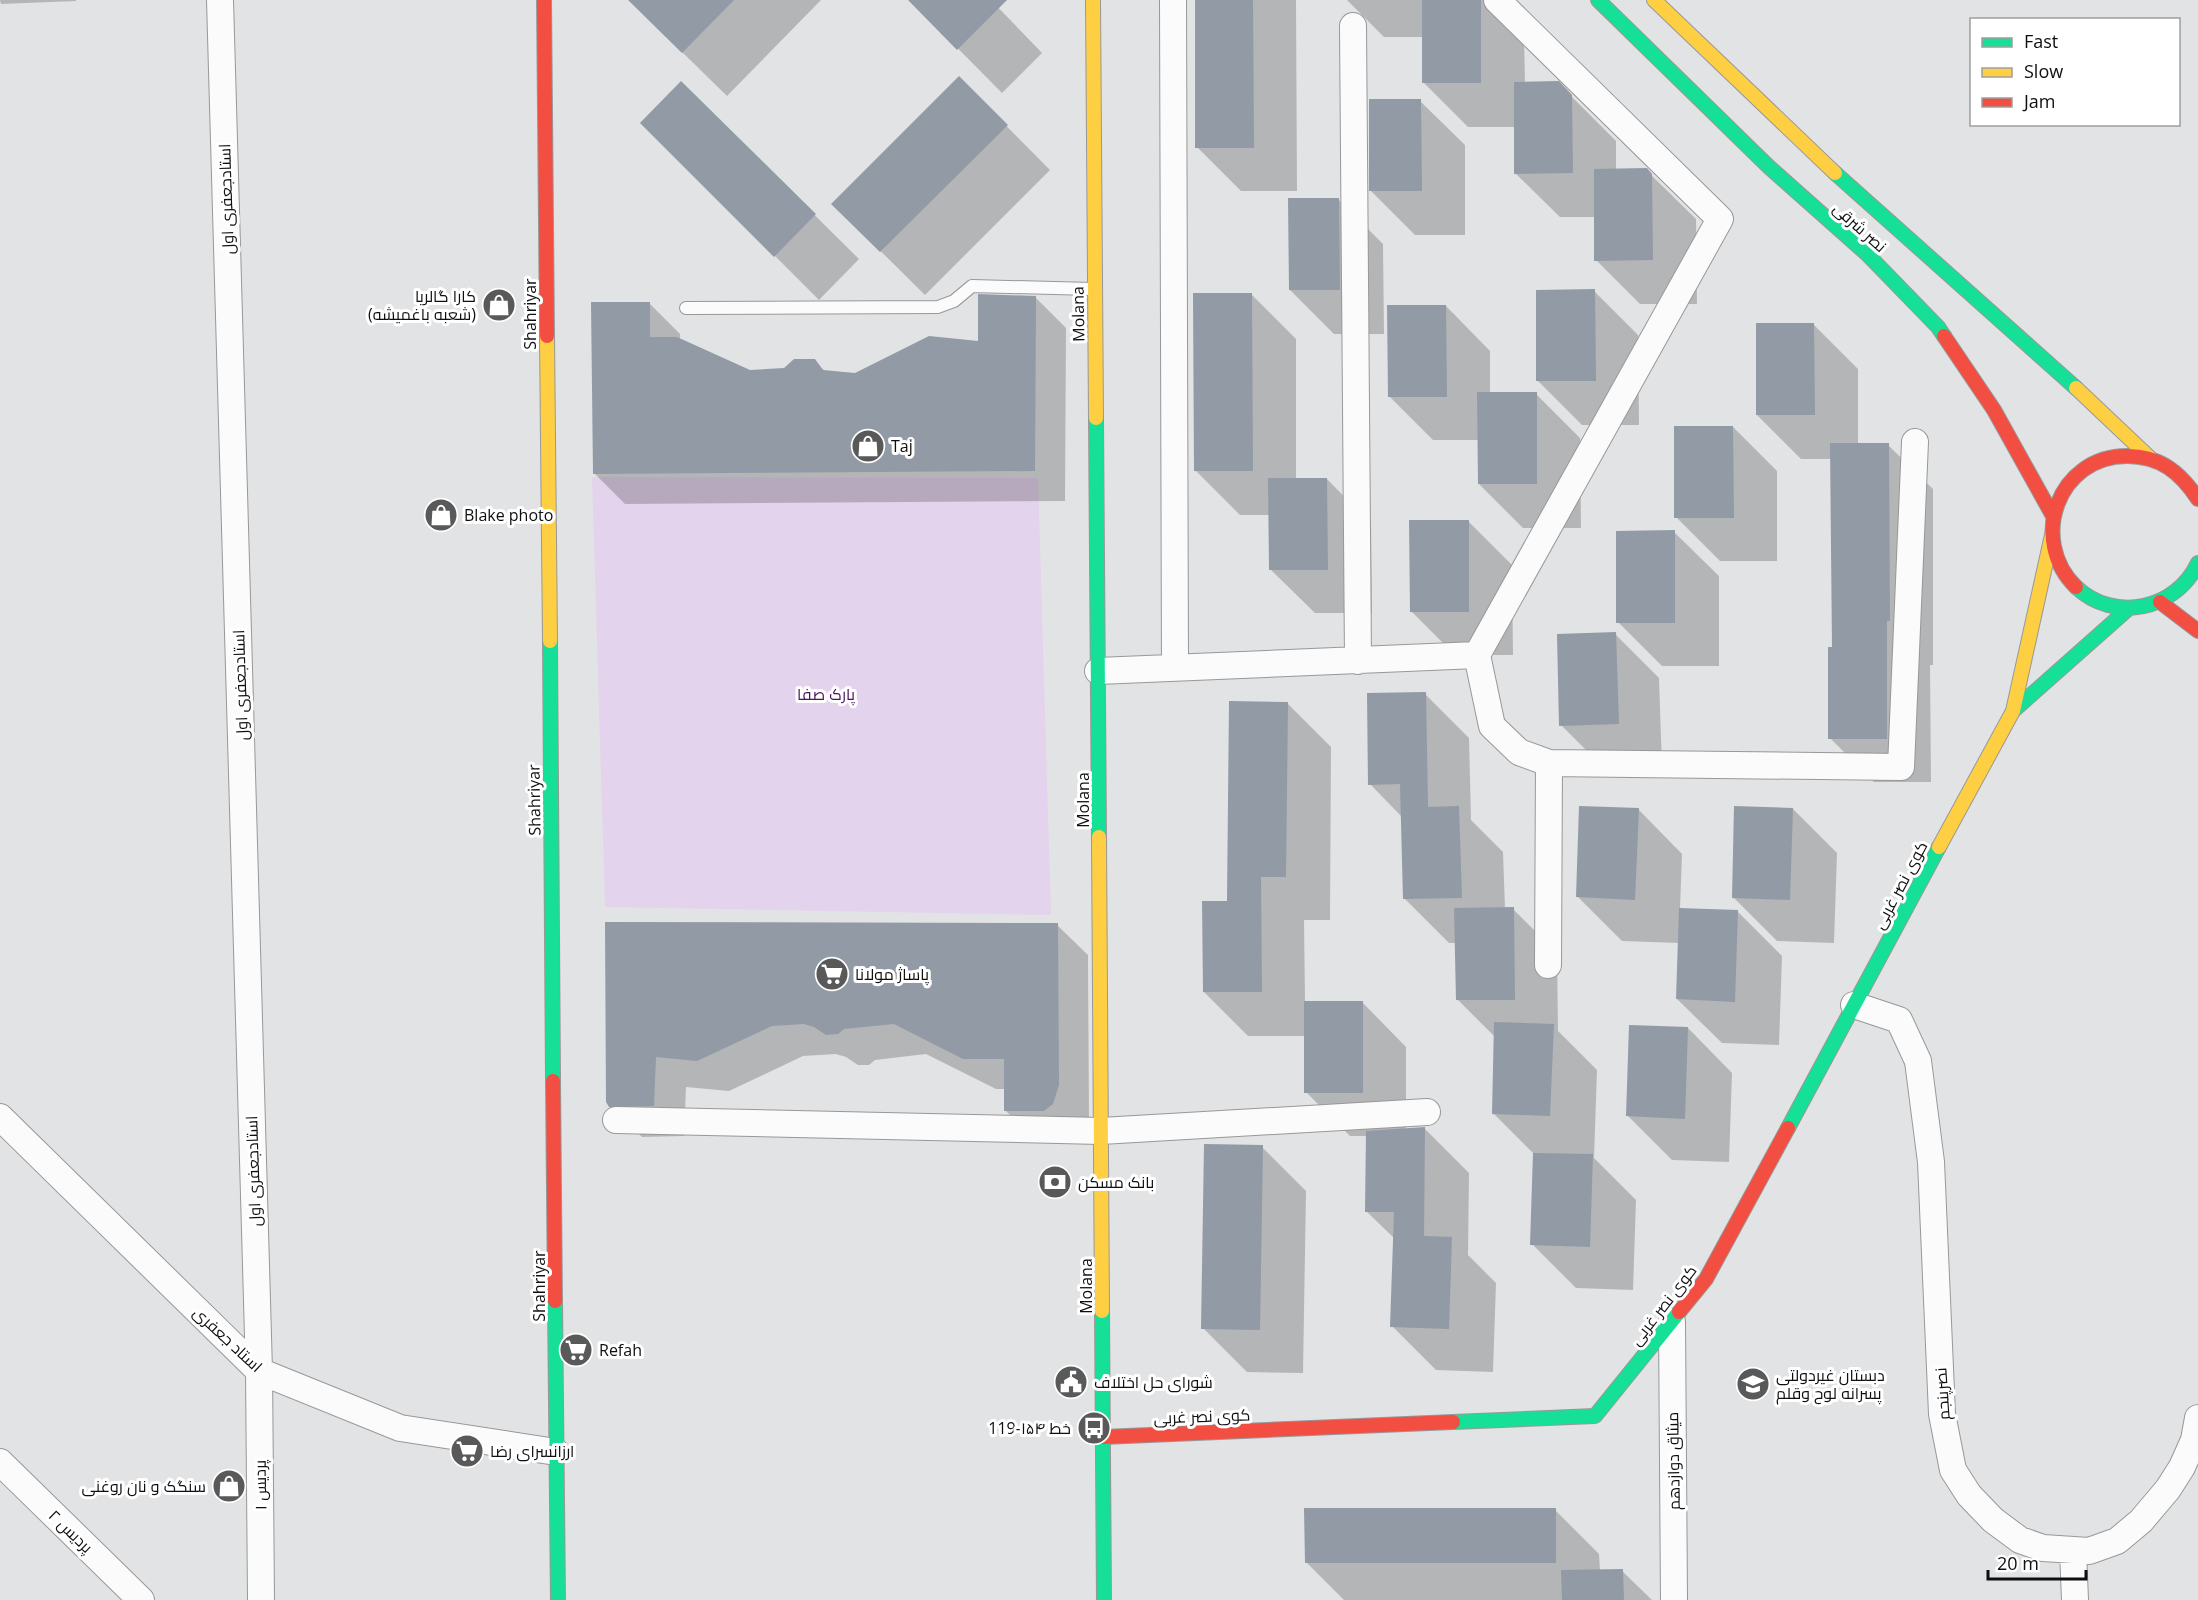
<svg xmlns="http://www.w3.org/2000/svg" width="2198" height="1600" viewBox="0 0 2198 1600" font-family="'Open Sans',Cairo,sans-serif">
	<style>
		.green { fill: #e4d3ed }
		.shadow { fill: #0003 }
		.building { fill: #919aa5 }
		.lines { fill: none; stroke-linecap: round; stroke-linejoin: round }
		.lane-casing { stroke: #989899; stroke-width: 14 }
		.street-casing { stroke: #989899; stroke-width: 28 }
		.fast-casing { stroke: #989899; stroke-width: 16 }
		.slow-casing { stroke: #989899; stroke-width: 16 }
		.jam-casing { stroke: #989899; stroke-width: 16 }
		.lane { stroke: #fbfbfb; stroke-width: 12 }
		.street { stroke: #fbfbfb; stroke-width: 26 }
		.fast { stroke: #16e098; stroke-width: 14 }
		.slow { stroke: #ffcf43; stroke-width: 14 }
		.jam { stroke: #f24e42; stroke-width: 14 }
		.labels { text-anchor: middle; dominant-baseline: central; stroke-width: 6; stroke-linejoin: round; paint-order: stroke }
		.street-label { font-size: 16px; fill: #0f0f10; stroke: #fff }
		.poi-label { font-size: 16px; fill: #0f0f10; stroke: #fff; text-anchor: start }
		.park-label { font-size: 16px; fill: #49135d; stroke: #fff }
	</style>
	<rect width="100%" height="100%" fill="#e2e3e4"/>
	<path class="green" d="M 592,477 L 1038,478 L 1051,915 L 605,907 Z"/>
	<path class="shadow" d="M 0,0 L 76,0 L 76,1 L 1,4 Z
		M 643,0 L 821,0 L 727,96 L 681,51 Z
		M 910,0 L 991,0 L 1042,53 L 1002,93 Z
		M 1196,0 L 1296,0 L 1297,191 L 1241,191 L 1197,147 Z
		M 1347,0 L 1487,0 L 1524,37 L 1525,83 L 1558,83 L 1616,141 L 1616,170 L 1646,170 L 1696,219 L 1697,304 L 1640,304 L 1596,260 L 1595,217 L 1560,217 L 1515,173 L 1515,127 L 1468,127 L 1424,83 L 1423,37 L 1384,37 Z
		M 959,78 L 1050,170 L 925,295 L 833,204 Z
		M 681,83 L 859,259 L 819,300 L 642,123 Z
		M 1420,101 L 1465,145 L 1465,235 L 1415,235 L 1371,191 Z
		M 1339,200 L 1383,244 L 1384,334 L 1334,334 L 1290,290 Z
		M 1594,291 L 1638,335 L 1639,425 L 1582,425 L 1538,381 Z
		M 1251,294 L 1296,339 L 1296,479 L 1327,479 L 1371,524 L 1372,613 L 1315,613 L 1270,569 L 1270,515 L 1240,515 L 1196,471 Z
		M 1035,297 L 1066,328 L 1065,501 L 625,504 L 594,473 L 649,303 L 680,334 L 680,340 L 749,371 L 784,370 L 814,361 L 825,371 L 855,374 L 979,342 Z
		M 1446,306 L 1490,351 L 1490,394 L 1536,394 L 1580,438 L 1581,528 L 1523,528 L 1479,484 L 1479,440 L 1433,440 L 1389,396 Z
		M 1814,325 L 1858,369 L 1858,445 L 1888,445 L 1933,489 L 1933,665 L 1930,665 L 1931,782 L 1874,782 L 1830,738 L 1833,649 L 1832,459 L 1801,459 L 1757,415 Z
		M 1733,427 L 1777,471 L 1777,561 L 1720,561 L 1676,517 Z
		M 1468,521 L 1512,565 L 1513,655 L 1455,655 L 1411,611 Z
		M 1674,532 L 1719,576 L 1719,666 L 1662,666 L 1618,622 Z
		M 1615,634 L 1659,678 L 1662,768 L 1605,769 L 1561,725 Z
		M 1425,694 L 1469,738 L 1471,820 L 1503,852 L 1505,909 L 1513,909 L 1557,953 L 1558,1031 L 1597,1070 L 1594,1158 L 1636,1200 L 1633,1290 L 1576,1288 L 1532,1244 L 1535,1155 L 1493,1113 L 1495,1037 L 1457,999 L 1456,943 L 1449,943 L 1405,899 L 1402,817 L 1370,784 Z
		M 1287,703 L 1331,747 L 1330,920 L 1304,920 L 1305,1002 L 1362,1002 L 1406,1047 L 1406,1130 L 1425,1129 L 1469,1173 L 1468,1255 L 1496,1283 L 1493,1372 L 1436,1370 L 1392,1326 L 1395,1239 L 1367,1212 L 1368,1136 L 1350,1136 L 1306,1092 L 1306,1036 L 1248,1036 L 1204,992 Z
		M 1638,809 L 1682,854 L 1680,909 L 1737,911 L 1782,956 L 1779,1045 L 1722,1043 L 1677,999 L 1679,943 L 1622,941 L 1578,897 Z
		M 1793,809 L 1837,853 L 1834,943 L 1777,941 L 1733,897 Z
		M 607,923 L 1057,925 L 1088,955 L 1089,1117 L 1037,1142 L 1006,1111 L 1006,1089 L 996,1089 L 926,1054 L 875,1060 L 869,1065 L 858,1065 L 846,1057 L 836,1054 L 803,1056 L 729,1091 L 686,1087 L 684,1136 L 642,1137 L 610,1106 Z
		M 1688,1028 L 1732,1073 L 1729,1162 L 1672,1160 L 1628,1116 Z
		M 1262,1147 L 1306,1191 L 1303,1373 L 1247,1372 L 1203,1328 Z
		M 1555,1510 L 1599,1554 L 1600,1571 L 1622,1571 L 1652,1600 L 1344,1600 L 1306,1562 Z"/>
	<path class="building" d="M 628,0 L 734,0 L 682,53 Z
		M 908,0 L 1007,0 L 957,50 Z
		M 1195,0 L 1253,0 L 1254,148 L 1195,148 Z
		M 1422,0 L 1481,0 L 1481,83 L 1422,83 Z
		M 959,76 L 1008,125 L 880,252 L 831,204 Z
		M 681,81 L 816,214 L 774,257 L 640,123 Z
		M 1559,81 L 1572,95 L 1573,173 L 1514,174 L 1514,82 Z
		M 1369,99 L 1421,99 L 1422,191 L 1369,191 Z
		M 1647,168 L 1652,174 L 1653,260 L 1594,261 L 1594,169 Z
		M 1288,198 L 1339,198 L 1340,290 L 1289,290 Z
		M 1595,289 L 1596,381 L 1536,381 L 1536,290 Z
		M 1193,293 L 1252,293 L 1253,471 L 1194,471 Z
		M 978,294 L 1036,296 L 1035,471 L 593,474 L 591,302 L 650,302 L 650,337 L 677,337 L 750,370 L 784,368 L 794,359 L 815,359 L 823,370 L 855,373 L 929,336 L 978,341 Z
		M 1387,305 L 1446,305 L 1447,397 L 1388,397 Z
		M 1756,323 L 1814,323 L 1815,415 L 1756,415 Z
		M 1477,392 L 1537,392 L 1537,484 L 1478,484 Z
		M 1674,426 L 1733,426 L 1734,518 L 1674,518 Z
		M 1830,443 L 1889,443 L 1890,621 L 1887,621 L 1887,739 L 1828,739 L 1828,647 L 1832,647 Z
		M 1268,478 L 1327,478 L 1328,570 L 1269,570 Z
		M 1409,520 L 1469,520 L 1469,612 L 1410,612 Z
		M 1675,530 L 1675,623 L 1616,623 L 1616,531 Z
		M 1616,632 L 1619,724 L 1559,726 L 1557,634 Z
		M 1426,692 L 1428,807 L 1459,806 L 1462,898 L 1403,899 L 1400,784 L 1368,785 L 1367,693 Z
		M 1229,701 L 1288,702 L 1286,877 L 1261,877 L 1262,992 L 1203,992 L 1202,901 L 1227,901 Z
		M 1579,806 L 1639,808 L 1635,900 L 1576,897 Z
		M 1734,806 L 1793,808 L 1790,900 L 1732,898 Z
		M 1514,907 L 1515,1000 L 1456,1000 L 1454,908 Z
		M 1679,908 L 1738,910 L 1735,1002 L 1676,999 Z
		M 605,922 L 1058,923 L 1059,1085 L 1053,1104 L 1044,1111 L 1004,1111 L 1004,1059 L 963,1059 L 894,1024 L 844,1029 L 838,1034 L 826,1035 L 814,1027 L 804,1024 L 772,1026 L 697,1061 L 656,1057 L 654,1106 L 609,1107 L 606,1102 Z
		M 1304,1001 L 1363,1001 L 1363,1093 L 1304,1093 Z
		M 1494,1022 L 1554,1024 L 1550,1116 L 1492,1114 Z
		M 1629,1025 L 1688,1027 L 1685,1119 L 1626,1116 Z
		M 1425,1127 L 1424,1236 L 1452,1237 L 1449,1329 L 1390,1327 L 1394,1212 L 1365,1212 L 1366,1131 Z
		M 1204,1144 L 1263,1145 L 1260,1330 L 1201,1329 Z
		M 1533,1153 L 1593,1154 L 1590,1247 L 1530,1245 Z
		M 1304,1508 L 1556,1508 L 1556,1563 L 1305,1563 Z
		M 1623,1569 L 1624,1600 L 1562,1600 L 1561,1570 Z"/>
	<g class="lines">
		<defs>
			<path id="lane" d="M 686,308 L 938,307 L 954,301 L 972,286 L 1093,289"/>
			<path id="street" d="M 220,0 L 259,1371 L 261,1600
				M 1173,0 L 1175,667
				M 1497,0 L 1720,219 L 1477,655 L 1492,726 L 1519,752 L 1549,763 L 1901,767 L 1915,442
				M 1353,26 L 1358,661
				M 1098,671 L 1477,655
				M 1548,965 L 1549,763
				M 1854,1005 L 1899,1020 L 1918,1061 L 1931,1162 L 1942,1414 L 1953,1470 L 1969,1495 L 1993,1520 L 2020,1540 L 2043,1548 L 2089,1551 L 2117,1541 L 2141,1521 L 2168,1489 L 2182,1467 L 2194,1440 L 2198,1418
				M 0,1117 L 259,1371 L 400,1428 L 556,1452
				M 616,1120 L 1101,1131 L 1427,1112
				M 1672,1322 L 1674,1600
				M 0,1462 L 141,1600
				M 2073,1550 L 2075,1600"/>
			<path id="fast" d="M 1598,0 L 1769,167 L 1867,254 L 1938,327 L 1944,336
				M 1835,173 L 2076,388
				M 1096,418 L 1099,837
				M 2076,587 C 2114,623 2176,610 2198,563
				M 550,641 L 553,1081
				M 2013,711 L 2128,609
				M 1788,1128 L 1939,847
				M 555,1301 L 558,1600
				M 1102,1311 L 1104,1600
				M 1453,1422 L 1595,1416 L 1679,1312"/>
			<path id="slow" d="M 1093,0 L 1096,418
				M 1654,0 L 1835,173
				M 547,336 L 550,641
				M 2076,388 L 2150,458
				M 1099,837 L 1102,1311
				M 1939,847 L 2013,711 L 2052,535"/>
			<path id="jam" d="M 544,0 L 547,336
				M 1944,336 L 1994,410 L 2053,516
				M 2076,587 C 2028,540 2058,456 2127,456 C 2160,456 2180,472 2198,499
				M 2160,602 L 2198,631
				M 553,1081 L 555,1301
				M 1679,1312 L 1706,1279 L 1788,1128
				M 1103,1437 L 1453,1422"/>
		</defs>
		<use href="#lane" class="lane-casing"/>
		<use href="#street" class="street-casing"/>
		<use href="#fast" class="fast-casing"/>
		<use href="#slow" class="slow-casing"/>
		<use href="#jam" class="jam-casing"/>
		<use href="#lane" class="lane"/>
		<use href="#street" class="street"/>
		<use href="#fast" class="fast"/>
		<use href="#slow" class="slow"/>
		<use href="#jam" class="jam"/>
	</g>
	<defs>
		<symbol id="shop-disc" viewBox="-11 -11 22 22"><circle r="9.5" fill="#59595a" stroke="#fff"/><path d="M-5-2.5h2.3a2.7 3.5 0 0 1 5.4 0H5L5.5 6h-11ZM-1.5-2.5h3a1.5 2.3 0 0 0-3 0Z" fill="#fff"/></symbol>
		<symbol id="supermarket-disc" viewBox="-11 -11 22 22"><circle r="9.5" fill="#59595a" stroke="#fff"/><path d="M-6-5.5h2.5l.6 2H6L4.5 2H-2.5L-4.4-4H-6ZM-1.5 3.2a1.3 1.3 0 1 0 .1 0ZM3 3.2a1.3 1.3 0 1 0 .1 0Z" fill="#fff"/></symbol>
		<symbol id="bank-disc" viewBox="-11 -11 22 22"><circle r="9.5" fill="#59595a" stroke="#fff"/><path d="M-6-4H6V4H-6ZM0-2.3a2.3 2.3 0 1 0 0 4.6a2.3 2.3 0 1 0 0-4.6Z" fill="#fff"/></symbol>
		<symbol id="civic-disc" viewBox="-11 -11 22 22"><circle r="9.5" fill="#59595a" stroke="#fff"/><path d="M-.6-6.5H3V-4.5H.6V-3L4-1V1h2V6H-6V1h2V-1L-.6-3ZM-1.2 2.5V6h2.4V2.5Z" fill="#fff"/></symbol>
		<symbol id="school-disc" viewBox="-11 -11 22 22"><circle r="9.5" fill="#59595a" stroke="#fff"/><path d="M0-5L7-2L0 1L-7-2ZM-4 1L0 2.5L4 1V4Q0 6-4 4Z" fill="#fff"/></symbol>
		<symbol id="bus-disc" viewBox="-11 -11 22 22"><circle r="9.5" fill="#59595a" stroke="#fff"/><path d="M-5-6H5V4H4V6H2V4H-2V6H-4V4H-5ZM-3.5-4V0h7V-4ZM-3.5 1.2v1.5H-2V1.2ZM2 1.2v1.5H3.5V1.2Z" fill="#fff"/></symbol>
	</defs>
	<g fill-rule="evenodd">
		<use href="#shop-disc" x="480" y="286" width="38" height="38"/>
		<use href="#shop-disc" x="849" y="427" width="38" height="38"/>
		<use href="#shop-disc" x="422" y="496" width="38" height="38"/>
		<use href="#supermarket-disc" x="813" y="955" width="38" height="38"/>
		<use href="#bank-disc" x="1036" y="1163" width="38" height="38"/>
		<use href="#supermarket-disc" x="557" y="1331" width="38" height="38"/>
		<use href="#civic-disc" x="1052" y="1363" width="38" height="38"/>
		<use href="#school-disc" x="1734" y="1365" width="38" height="38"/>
		<use href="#bus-disc" x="1075" y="1409" width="38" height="38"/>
		<use href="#supermarket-disc" x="448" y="1432" width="38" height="38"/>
		<use href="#shop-disc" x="210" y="1467" width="38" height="38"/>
	</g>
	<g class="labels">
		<g class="street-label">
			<text transform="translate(226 199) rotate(-92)">استادجعفری اول</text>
			<text transform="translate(1860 227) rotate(42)">نصر شرقی</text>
			<text transform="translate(530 314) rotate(-90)">Shahriyar</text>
			<text transform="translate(1078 314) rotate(-91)">Molana</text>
			<text transform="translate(240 685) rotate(-92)">استادجعفری اول</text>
			<text transform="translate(534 800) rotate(-91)">Shahriyar</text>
			<text transform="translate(1083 800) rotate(-90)">Molana</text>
			<text transform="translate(1900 885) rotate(-62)">کوی نصر غربی</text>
			<text transform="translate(253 1171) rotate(-92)">استادجعفری اول</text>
			<text transform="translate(539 1286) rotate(-90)">Shahriyar</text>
			<text transform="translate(1086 1286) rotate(-90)">Molana</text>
			<text transform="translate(1663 1305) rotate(-52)">کوی نصر غربی</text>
			<text transform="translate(228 1339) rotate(43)">استاد جعفری</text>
			<text transform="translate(1942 1394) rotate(-94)">نصرپنجم</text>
			<text transform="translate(1202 1416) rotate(-2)">کوی نصر غربی</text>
			<text transform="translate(1673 1461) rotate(-91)">میثاق دوازدهم</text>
			<text transform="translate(260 1485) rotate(-91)">پردیس ۱</text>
			<text transform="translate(71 1531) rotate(44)">پردیس ۲</text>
		</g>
		<g class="poi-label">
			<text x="476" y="296" text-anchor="end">کارا گالریا<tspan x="476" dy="18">(شعبه باغمیشه)</tspan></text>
			<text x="891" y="446">Taj</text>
			<text x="464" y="515">Blake photo</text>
			<text x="855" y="974">پاساژ مولانا</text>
			<text x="1078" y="1182">بانک مسکن</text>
			<text x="599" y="1350">Refah</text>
			<text x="1776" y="1375">دبستان غیردولتی<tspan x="1776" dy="18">پسرانه لوح وقلم</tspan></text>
			<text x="1094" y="1382">شورای حل اختلاف</text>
			<text x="1071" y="1428" text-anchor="end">خط ۱۵۴-119</text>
			<text x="490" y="1451">ارزانسرای رضا</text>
			<text x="206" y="1486" text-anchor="end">سنگک و نان روغنی</text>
		</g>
		<g class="park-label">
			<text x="826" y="694">پارک صفا</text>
		</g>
	</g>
	<rect x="1970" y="18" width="210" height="108" fill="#ffffff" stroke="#9f9f9f" stroke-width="1.5"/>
	<rect x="1982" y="38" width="30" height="9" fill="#16e098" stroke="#9f9f9f" stroke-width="1.5"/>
	<text x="2024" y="48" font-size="18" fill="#0f0f10">Fast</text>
	<rect x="1982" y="68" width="30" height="9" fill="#ffcf43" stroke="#9f9f9f" stroke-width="1.5"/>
	<text x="2024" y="78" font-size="18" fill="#0f0f10">Slow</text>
	<rect x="1982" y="98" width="30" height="9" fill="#f24e42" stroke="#9f9f9f" stroke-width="1.5"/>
	<text x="2024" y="108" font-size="18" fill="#0f0f10">Jam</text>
	<path d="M1988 1570v9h98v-9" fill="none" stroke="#0f0f10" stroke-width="3"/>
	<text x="1997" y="1570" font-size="18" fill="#0f0f10" stroke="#ffffff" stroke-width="4.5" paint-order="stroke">20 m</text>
</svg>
